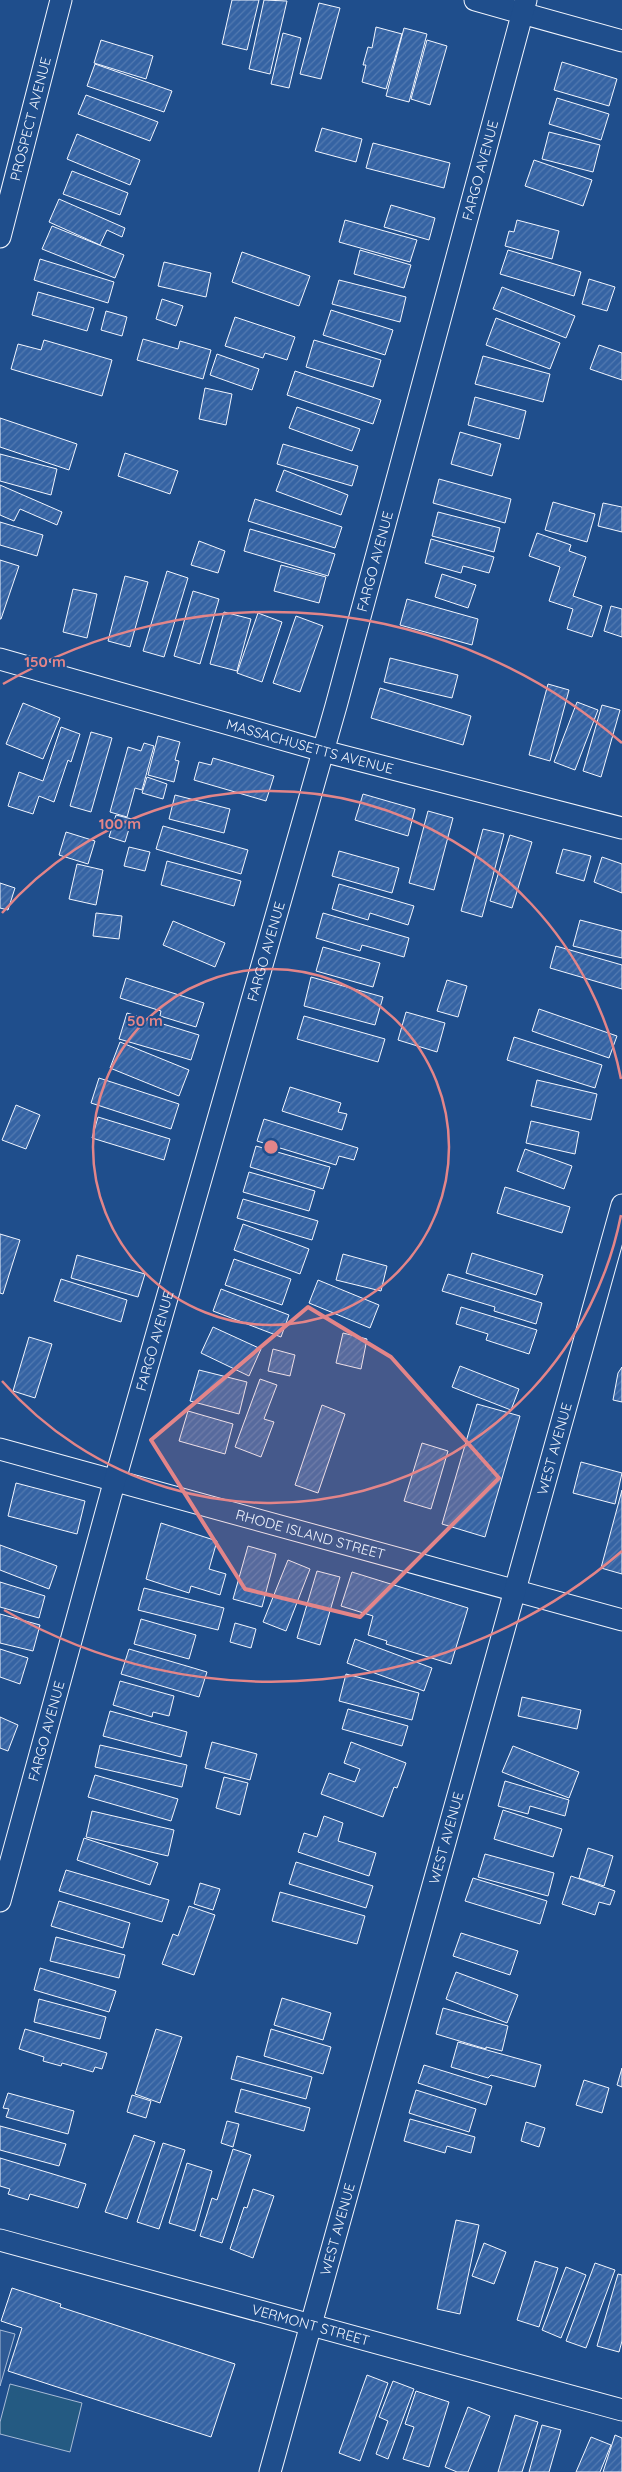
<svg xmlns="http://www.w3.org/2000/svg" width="622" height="2472" viewBox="0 0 622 2472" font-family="Quicksand,sans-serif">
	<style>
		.green { fill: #245a82; stroke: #a8bbd7 }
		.parking { fill: #305b95; stroke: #a8bbd7 }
		.building { fill: url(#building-hatch); stroke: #f2f6ff }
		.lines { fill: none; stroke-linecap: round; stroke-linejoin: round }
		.minor-casing { stroke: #f2f6ff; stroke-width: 23 }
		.minor { stroke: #1f4e8c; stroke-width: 21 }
		.marked { fill: #e38589; fill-opacity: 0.2; stroke: #e38589; stroke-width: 4; stroke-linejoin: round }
		.ring { fill: none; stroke: #e38589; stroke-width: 2.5 }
		.labels { text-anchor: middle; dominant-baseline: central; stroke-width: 4; stroke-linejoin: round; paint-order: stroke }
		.street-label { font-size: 14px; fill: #f2f6ff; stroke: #1f4e8c }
		.centre { fill: #e38589; stroke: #1f4e8c; stroke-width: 2.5 }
		.ring-label { font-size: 15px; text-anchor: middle; font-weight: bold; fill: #e38589; stroke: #1f4e8c; stroke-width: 4; stroke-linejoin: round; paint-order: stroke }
	</style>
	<defs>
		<pattern id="building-hatch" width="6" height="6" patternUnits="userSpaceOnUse" patternTransform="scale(1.25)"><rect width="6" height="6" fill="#3563a3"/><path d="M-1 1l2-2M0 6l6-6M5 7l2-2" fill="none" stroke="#537ab1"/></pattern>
	</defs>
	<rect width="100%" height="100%" fill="#1f4e8c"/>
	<path class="green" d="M 10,2384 L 82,2403 L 70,2452 L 0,2434 L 0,2422 Z"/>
	<path class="parking" d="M 0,2330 L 15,2334 L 0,2386 Z"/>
	<path class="building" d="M 232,0 L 259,0 L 247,50 L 222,44 Z
		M 264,0 L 287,1 L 270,74 L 249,69 Z
		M 319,3 L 340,8 L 321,79 L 300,74 Z
		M 376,27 L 402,34 L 386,89 L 362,82 L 366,65 L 363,65 L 368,47 L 372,48 Z
		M 404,28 L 427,34 L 409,102 L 386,96 Z
		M 283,33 L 301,38 L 289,88 L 271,84 Z
		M 101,40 L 153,56 L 146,79 L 94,63 Z
		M 427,40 L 447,46 L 430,105 L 411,99 Z
		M 562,62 L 617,79 L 609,106 L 554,90 Z
		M 95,64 L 172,91 L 164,112 L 87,86 Z
		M 86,95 L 158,122 L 150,141 L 78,114 Z
		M 557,98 L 609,114 L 601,140 L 549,124 Z
		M 322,128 L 362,139 L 356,162 L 315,151 Z
		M 549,132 L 600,145 L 593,172 L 542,159 Z
		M 77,134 L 140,160 L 130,185 L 67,159 Z
		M 373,143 L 450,163 L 444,188 L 366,168 Z
		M 534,160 L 592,180 L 583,206 L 525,186 Z
		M 72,171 L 128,193 L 120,215 L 63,194 Z
		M 59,199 L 125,228 L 122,237 L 107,230 L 100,245 L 49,222 Z
		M 391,205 L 435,218 L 429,240 L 384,227 Z
		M 345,220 L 417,240 L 410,262 L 339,242 Z
		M 517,220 L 559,231 L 552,259 L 505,246 L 509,231 L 514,232 Z
		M 52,226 L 124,255 L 115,278 L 42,249 Z
		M 360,250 L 411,265 L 404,288 L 354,274 Z
		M 508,250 L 581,272 L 574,296 L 500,274 Z
		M 242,252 L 310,276 L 299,306 L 232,282 Z
		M 40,259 L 114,282 L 108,303 L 34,280 Z
		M 164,262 L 211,273 L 206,297 L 158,286 Z
		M 589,279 L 615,287 L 607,311 L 582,304 Z
		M 339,280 L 406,297 L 400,322 L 332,304 Z
		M 502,287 L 575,316 L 566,338 L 493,309 Z
		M 38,292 L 94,308 L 87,331 L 32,315 Z
		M 162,299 L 183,306 L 176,326 L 156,319 Z
		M 331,310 L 393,330 L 385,355 L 323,335 Z
		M 106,311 L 127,317 L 122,336 L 101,330 Z
		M 235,317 L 295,337 L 287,360 L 265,353 L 263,358 L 225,346 Z
		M 496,318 L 560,343 L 550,369 L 486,345 Z
		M 143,339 L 178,349 L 180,341 L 211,350 L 203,379 L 137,360 Z
		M 44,340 L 112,360 L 102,396 L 11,369 L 18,344 L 41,350 Z
		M 314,340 L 381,360 L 373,387 L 306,367 Z
		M 599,345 L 622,353 L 622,380 L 590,369 Z
		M 217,354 L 259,369 L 252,390 L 210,375 Z
		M 483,356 L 550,374 L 543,402 L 475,384 Z
		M 295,371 L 381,400 L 373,424 L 287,395 Z
		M 205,388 L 232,394 L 226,425 L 199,419 Z
		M 475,397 L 526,411 L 519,439 L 468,425 Z
		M 297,407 L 360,429 L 352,451 L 289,428 Z
		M 0,418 L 77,444 L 69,470 L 0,447 Z
		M 460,432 L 501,444 L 492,476 L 451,464 Z
		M 283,444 L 358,466 L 352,486 L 277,464 Z
		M 125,453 L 178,471 L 170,494 L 118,476 Z
		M 0,454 L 57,469 L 51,495 L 0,481 Z
		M 284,470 L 348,495 L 341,515 L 276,491 Z
		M 439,479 L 511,499 L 505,523 L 433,503 Z
		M 0,485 L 62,512 L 57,525 L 20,509 L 14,521 L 0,515 Z
		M 255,499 L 342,527 L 335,548 L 248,521 Z
		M 553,502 L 595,514 L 587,542 L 545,530 Z
		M 603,503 L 622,507 L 622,532 L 598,526 Z
		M 438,512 L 500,528 L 494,552 L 432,536 Z
		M 0,522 L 43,535 L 37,556 L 0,545 Z
		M 250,529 L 335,554 L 328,576 L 244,551 Z
		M 537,533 L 571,545 L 569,551 L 586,557 L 573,596 L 602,606 L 592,637 L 567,629 L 573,609 L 549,601 L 560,567 L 529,556 Z
		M 431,539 L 494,557 L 489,573 L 463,566 L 461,573 L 425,563 Z
		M 199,541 L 225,551 L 218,573 L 191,565 Z
		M 0,560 L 19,566 L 1,619 L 0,619 Z
		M 281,565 L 326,577 L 319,603 L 274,591 Z
		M 167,571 L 188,578 L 164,657 L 143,651 Z
		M 442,574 L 476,585 L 468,608 L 435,597 Z
		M 125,576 L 148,582 L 130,647 L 108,641 Z
		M 73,589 L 97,594 L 87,638 L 63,632 Z
		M 193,591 L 219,599 L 200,664 L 174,656 Z
		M 407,599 L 478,619 L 472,645 L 400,625 Z
		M 611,606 L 622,609 L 622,637 L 604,631 Z
		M 224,612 L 251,619 L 237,671 L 210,664 Z
		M 258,613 L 282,622 L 262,682 L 237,673 Z
		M 296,616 L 323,626 L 300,692 L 273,683 Z
		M 390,658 L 458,675 L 452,698 L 384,682 Z
		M 548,684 L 569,690 L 550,761 L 529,755 Z
		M 380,688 L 471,716 L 463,745 L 371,718 Z
		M 577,702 L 598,710 L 575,770 L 554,762 Z
		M 23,703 L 60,718 L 43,759 L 6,744 Z
		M 602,705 L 620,710 L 601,777 L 583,771 Z
		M 61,727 L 80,734 L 71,762 L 68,760 L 54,802 L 39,796 L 33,814 L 8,806 L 19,772 L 43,781 Z
		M 91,732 L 112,738 L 91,812 L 70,806 Z
		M 158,736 L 180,742 L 175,760 L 179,761 L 174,782 L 148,775 Z
		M 144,743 L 154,746 L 142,790 L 135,788 L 127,817 L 110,812 L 128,747 L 141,751 Z
		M 213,758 L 274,776 L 266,801 L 194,780 L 199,762 L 211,765 Z
		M 147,777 L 167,784 L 163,799 L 142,793 Z
		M 363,794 L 415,809 L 408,836 L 355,820 Z
		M 175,795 L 230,809 L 224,833 L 169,819 Z
		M 428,811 L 453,818 L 434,890 L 409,883 Z
		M 116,815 L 132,819 L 125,842 L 109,837 Z
		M 163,826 L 248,850 L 241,874 L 156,849 Z
		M 483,829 L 504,834 L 482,917 L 461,911 Z
		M 66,832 L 95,841 L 88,864 L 59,855 Z
		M 510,835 L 532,842 L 512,908 L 490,901 Z
		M 129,847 L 150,852 L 145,871 L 124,866 Z
		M 563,849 L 591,856 L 584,881 L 556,873 Z
		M 339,851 L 399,868 L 392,893 L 332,876 Z
		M 602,857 L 622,864 L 622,893 L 594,882 Z
		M 167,861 L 241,881 L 234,906 L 161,885 Z
		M 77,864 L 103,870 L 96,905 L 69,899 Z
		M 0,883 L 15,888 L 8,910 L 0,908 Z
		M 339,884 L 414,906 L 408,925 L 370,913 L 368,920 L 332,909 Z
		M 96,913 L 122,916 L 119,939 L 93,936 Z
		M 323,913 L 409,938 L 404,957 L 362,945 L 360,951 L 316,938 Z
		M 580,920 L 622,931 L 622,958 L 573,946 Z
		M 173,921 L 225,943 L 215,967 L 163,945 Z
		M 556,946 L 622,965 L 622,989 L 550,968 Z
		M 323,947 L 380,963 L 373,987 L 316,971 Z
		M 311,977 L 383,997 L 375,1025 L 304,1006 Z
		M 126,978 L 204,1003 L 196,1027 L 160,1016 L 161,1011 L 120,998 Z
		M 447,980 L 467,986 L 458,1017 L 437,1011 Z
		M 539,1009 L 617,1036 L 609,1058 L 532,1031 Z
		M 406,1012 L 445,1023 L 437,1052 L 398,1040 Z
		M 127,1013 L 199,1035 L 191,1060 L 119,1039 Z
		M 304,1016 L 385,1039 L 378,1062 L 297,1039 Z
		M 514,1037 L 602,1065 L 595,1088 L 507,1060 Z
		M 120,1042 L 189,1070 L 179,1096 L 110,1068 Z
		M 99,1078 L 179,1104 L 171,1129 L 91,1103 Z
		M 537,1080 L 597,1094 L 591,1120 L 531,1106 Z
		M 290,1087 L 341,1103 L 338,1112 L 347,1114 L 342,1130 L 282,1111 Z
		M 16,1105 L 40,1115 L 26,1149 L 2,1140 Z
		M 98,1117 L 170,1139 L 164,1160 L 92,1138 Z
		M 264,1119 L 358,1148 L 354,1160 L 339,1156 L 336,1165 L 257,1141 Z
		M 531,1121 L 579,1132 L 575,1154 L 526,1143 Z
		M 256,1146 L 330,1167 L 323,1189 L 250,1167 Z
		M 525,1149 L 572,1166 L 564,1189 L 517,1171 Z
		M 249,1172 L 315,1191 L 309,1211 L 243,1192 Z
		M 505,1187 L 570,1207 L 562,1233 L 497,1213 Z
		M 243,1199 L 318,1221 L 312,1240 L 237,1218 Z
		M 243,1224 L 309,1249 L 300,1274 L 234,1250 Z
		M 0,1234 L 20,1240 L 3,1294 L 0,1293 Z
		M 472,1253 L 543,1275 L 536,1295 L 466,1273 Z
		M 343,1254 L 387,1266 L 381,1291 L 336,1280 Z
		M 77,1255 L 145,1274 L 138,1297 L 71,1278 Z
		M 234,1259 L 291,1279 L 282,1305 L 225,1285 Z
		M 448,1274 L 542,1303 L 536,1324 L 494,1311 L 495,1307 L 442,1291 Z
		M 61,1279 L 127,1300 L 121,1322 L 54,1301 Z
		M 318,1280 L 379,1305 L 370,1328 L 309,1303 Z
		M 221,1289 L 289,1315 L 281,1337 L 213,1311 Z
		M 461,1307 L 537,1330 L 529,1354 L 486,1340 L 488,1334 L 456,1324 Z
		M 213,1327 L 261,1349 L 249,1376 L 201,1353 Z
		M 343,1333 L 367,1339 L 361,1369 L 336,1363 Z
		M 29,1337 L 52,1344 L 35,1398 L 13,1391 Z
		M 273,1349 L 295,1355 L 290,1376 L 268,1371 Z
		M 460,1366 L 519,1389 L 511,1410 L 452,1387 Z
		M 622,1367 L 622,1402 L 613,1400 L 618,1373 Z
		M 199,1370 L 247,1382 L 239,1414 L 190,1401 Z
		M 260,1379 L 277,1385 L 264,1419 L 274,1422 L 261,1457 L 235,1447 Z
		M 477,1404 L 520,1416 L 485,1537 L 442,1524 Z
		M 322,1405 L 345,1414 L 318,1493 L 295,1485 Z
		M 188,1411 L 233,1424 L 225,1454 L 179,1441 Z
		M 422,1443 L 448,1451 L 431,1509 L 404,1501 Z
		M 581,1462 L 622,1473 L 615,1504 L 573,1493 Z
		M 16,1483 L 85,1501 L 77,1534 L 8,1516 Z
		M 622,1490 L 622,1574 L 601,1568 Z
		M 161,1523 L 217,1541 L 209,1569 L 226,1574 L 220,1595 L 191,1586 L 189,1593 L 146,1579 Z
		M 0,1545 L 57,1566 L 49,1589 L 0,1570 Z
		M 248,1546 L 276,1554 L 262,1607 L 233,1599 Z
		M 288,1560 L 310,1569 L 286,1631 L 263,1622 Z
		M 317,1571 L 340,1577 L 320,1645 L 297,1638 Z
		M 352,1572 L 468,1608 L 451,1664 L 386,1644 L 387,1641 L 368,1635 L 373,1616 L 341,1606 Z
		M 0,1582 L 45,1596 L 39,1618 L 0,1607 Z
		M 144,1588 L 224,1608 L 218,1630 L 138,1610 Z
		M 0,1614 L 40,1625 L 33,1651 L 0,1643 Z
		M 141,1619 L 196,1635 L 189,1659 L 134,1644 Z
		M 235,1623 L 256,1629 L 251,1648 L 230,1642 Z
		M 355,1639 L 432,1668 L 424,1691 L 347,1663 Z
		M 0,1649 L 28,1658 L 20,1684 L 0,1677 Z
		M 129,1649 L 207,1672 L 199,1697 L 121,1674 Z
		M 346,1674 L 419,1693 L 412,1720 L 339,1701 Z
		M 120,1681 L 174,1696 L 169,1716 L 153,1712 L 152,1717 L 113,1705 Z
		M 522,1697 L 581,1710 L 577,1729 L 518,1716 Z
		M 348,1709 L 408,1726 L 402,1746 L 342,1729 Z
		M 110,1711 L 187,1732 L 181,1757 L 103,1736 Z
		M 0,1717 L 18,1725 L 8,1751 L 0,1748 Z
		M 212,1742 L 257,1754 L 250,1780 L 205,1768 Z
		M 351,1742 L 406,1763 L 397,1788 L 394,1787 L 383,1817 L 321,1794 L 329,1773 L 355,1782 L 360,1769 L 344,1763 Z
		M 100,1745 L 187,1765 L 182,1787 L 95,1767 Z
		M 513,1746 L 579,1772 L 569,1798 L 502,1772 Z
		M 95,1775 L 178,1799 L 171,1821 L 88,1797 Z
		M 224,1777 L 248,1783 L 240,1815 L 216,1808 Z
		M 505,1781 L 569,1800 L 565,1816 L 530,1806 L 528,1814 L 498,1806 Z
		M 503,1810 L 562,1829 L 553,1857 L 494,1839 Z
		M 92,1811 L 174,1830 L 168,1856 L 86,1837 Z
		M 324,1816 L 343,1823 L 338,1841 L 376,1853 L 369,1876 L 298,1852 L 304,1833 L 317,1837 Z
		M 84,1838 L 158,1863 L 150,1885 L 77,1860 Z
		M 588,1848 L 613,1856 L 604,1886 L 579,1878 Z
		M 485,1854 L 554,1873 L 548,1896 L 478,1877 Z
		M 296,1862 L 373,1886 L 366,1908 L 289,1884 Z
		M 66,1870 L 169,1900 L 162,1922 L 59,1891 Z
		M 571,1876 L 615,1891 L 610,1905 L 599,1902 L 595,1915 L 562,1904 Z
		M 473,1878 L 547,1901 L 540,1924 L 465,1901 Z
		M 200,1883 L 220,1889 L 213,1910 L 194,1904 Z
		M 280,1892 L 365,1916 L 357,1944 L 272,1921 Z
		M 59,1901 L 130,1923 L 123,1948 L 51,1926 Z
		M 189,1906 L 215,1915 L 194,1975 L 162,1964 L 173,1934 L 178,1936 Z
		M 461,1933 L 518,1951 L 510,1975 L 453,1956 Z
		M 56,1937 L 125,1955 L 119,1978 L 50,1961 Z
		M 40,1968 L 116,1991 L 109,2012 L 34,1990 Z
		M 456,1972 L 518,1995 L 507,2023 L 446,1999 Z
		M 282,1998 L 331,2013 L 323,2040 L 274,2025 Z
		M 39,1999 L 106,2017 L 100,2039 L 34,2022 Z
		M 443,2008 L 508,2026 L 502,2051 L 486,2047 L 486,2049 L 436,2034 Z
		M 25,2029 L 107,2053 L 102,2069 L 95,2067 L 93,2072 L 62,2063 L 61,2066 L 43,2061 L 44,2057 L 19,2049 Z
		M 156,2029 L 182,2037 L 160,2103 L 135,2094 Z
		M 271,2029 L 331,2047 L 323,2074 L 264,2056 Z
		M 458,2042 L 541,2065 L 535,2087 L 491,2075 L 488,2078 L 451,2067 Z
		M 237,2056 L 312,2077 L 306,2099 L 231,2079 Z
		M 424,2065 L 492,2086 L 486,2105 L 418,2083 Z
		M 622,2068 L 622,2087 L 617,2085 Z
		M 584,2080 L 609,2088 L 602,2113 L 576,2105 Z
		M 241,2089 L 310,2108 L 304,2131 L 235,2112 Z
		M 416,2090 L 476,2109 L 469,2132 L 409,2113 Z
		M 8,2093 L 74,2111 L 68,2134 L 6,2117 L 9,2109 L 3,2108 Z
		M 132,2095 L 151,2101 L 146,2118 L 127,2112 Z
		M 410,2119 L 475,2137 L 471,2153 L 447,2146 L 445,2153 L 404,2141 Z
		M 227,2121 L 239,2124 L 233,2147 L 221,2143 Z
		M 526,2122 L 545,2128 L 539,2147 L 521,2141 Z
		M 0,2126 L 66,2144 L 59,2166 L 0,2150 Z
		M 134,2135 L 155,2142 L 127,2219 L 105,2212 Z
		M 163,2143 L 185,2150 L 159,2229 L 137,2222 Z
		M 233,2149 L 251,2155 L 222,2243 L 200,2236 L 212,2198 L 217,2200 Z
		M 0,2158 L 86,2184 L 78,2208 L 30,2194 L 28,2200 L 8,2194 L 10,2189 L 0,2186 Z
		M 187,2163 L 212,2171 L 195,2231 L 169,2223 Z
		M 253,2189 L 274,2196 L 253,2258 L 230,2249 L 244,2207 L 247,2208 Z
		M 456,2220 L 479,2225 L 460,2314 L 437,2309 Z
		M 484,2243 L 506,2252 L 494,2284 L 472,2276 Z
		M 535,2261 L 558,2268 L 539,2327 L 517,2320 Z
		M 595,2263 L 615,2270 L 586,2348 L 566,2341 Z
		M 566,2267 L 586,2275 L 561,2338 L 542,2330 Z
		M 618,2274 L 622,2275 L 622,2341 L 619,2352 L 597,2346 Z
		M 12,2288 L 61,2304 L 60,2307 L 235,2364 L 211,2437 L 8,2371 L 22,2328 L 1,2321 Z
		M 367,2375 L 388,2383 L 360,2461 L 339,2453 Z
		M 393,2381 L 414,2389 L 388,2459 L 376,2454 L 388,2421 L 379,2417 Z
		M 416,2391 L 449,2402 L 429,2467 L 403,2459 L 414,2427 L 405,2424 Z
		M 468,2407 L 490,2416 L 468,2472 L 457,2472 L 445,2467 Z
		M 515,2415 L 538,2422 L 522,2472 L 498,2472 Z
		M 542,2425 L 561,2430 L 549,2472 L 529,2472 Z
		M 615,2435 L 622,2438 L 622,2472 L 603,2472 Z
		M 591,2437 L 611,2445 L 600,2472 L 576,2472 Z"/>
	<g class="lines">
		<defs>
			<g id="minor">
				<path d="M 475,0 L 622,41"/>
				<path id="s1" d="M 0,237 L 61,0"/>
				<path id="s2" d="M 0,659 L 323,751 L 622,828"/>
				<path id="s3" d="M 0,1449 L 622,1620"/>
				<path id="s4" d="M 0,1901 L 111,1494 L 336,706 L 526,0"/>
				<path id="s5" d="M 0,2240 L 622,2410"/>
				<path id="s6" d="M 270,2472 L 622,1205"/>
			</g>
		</defs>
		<use href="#minor" class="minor-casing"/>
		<use href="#minor" class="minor"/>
	</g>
	<path class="marked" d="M 308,1307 L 391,1357 L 499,1478 L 360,1617 L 245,1589 L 151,1440 Z"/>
	<g class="ring">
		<circle cx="271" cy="1147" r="178"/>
		<path d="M621 1215A357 357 0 0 1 2 1381M2 913A357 357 0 0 1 621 1079"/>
		<path d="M622 1551A535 535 0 0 1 4 1610M3 684A535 535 0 0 1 622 743"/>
	</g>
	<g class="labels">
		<g class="street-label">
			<text stroke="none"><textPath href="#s1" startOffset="122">PROSPECT AVENUE</textPath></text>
			<text stroke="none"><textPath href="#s4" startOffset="1796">FARGO AVENUE</textPath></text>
			<text stroke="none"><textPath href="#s4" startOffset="1391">FARGO AVENUE</textPath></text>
			<text stroke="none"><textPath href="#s2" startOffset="322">MASSACHUSETTS AVENUE</textPath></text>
			<text stroke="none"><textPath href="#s4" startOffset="986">FARGO AVENUE</textPath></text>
			<text stroke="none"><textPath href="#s4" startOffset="581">FARGO AVENUE</textPath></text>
			<text stroke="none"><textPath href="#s6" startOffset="1062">WEST AVENUE</textPath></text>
			<text stroke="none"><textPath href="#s3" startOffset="322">RHODE ISLAND STREET</textPath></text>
			<text stroke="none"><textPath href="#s4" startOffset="176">FARGO AVENUE</textPath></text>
			<text stroke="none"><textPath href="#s6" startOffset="658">WEST AVENUE</textPath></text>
			<text stroke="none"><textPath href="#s6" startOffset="252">WEST AVENUE</textPath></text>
			<text stroke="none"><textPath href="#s5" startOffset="322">VERMONT STREET</textPath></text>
		</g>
	</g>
	<circle cx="271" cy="1147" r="8" class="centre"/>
	<g class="ring-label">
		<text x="45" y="667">150 m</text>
		<text x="120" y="829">100 m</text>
		<text x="145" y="1026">50 m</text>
	</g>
</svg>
